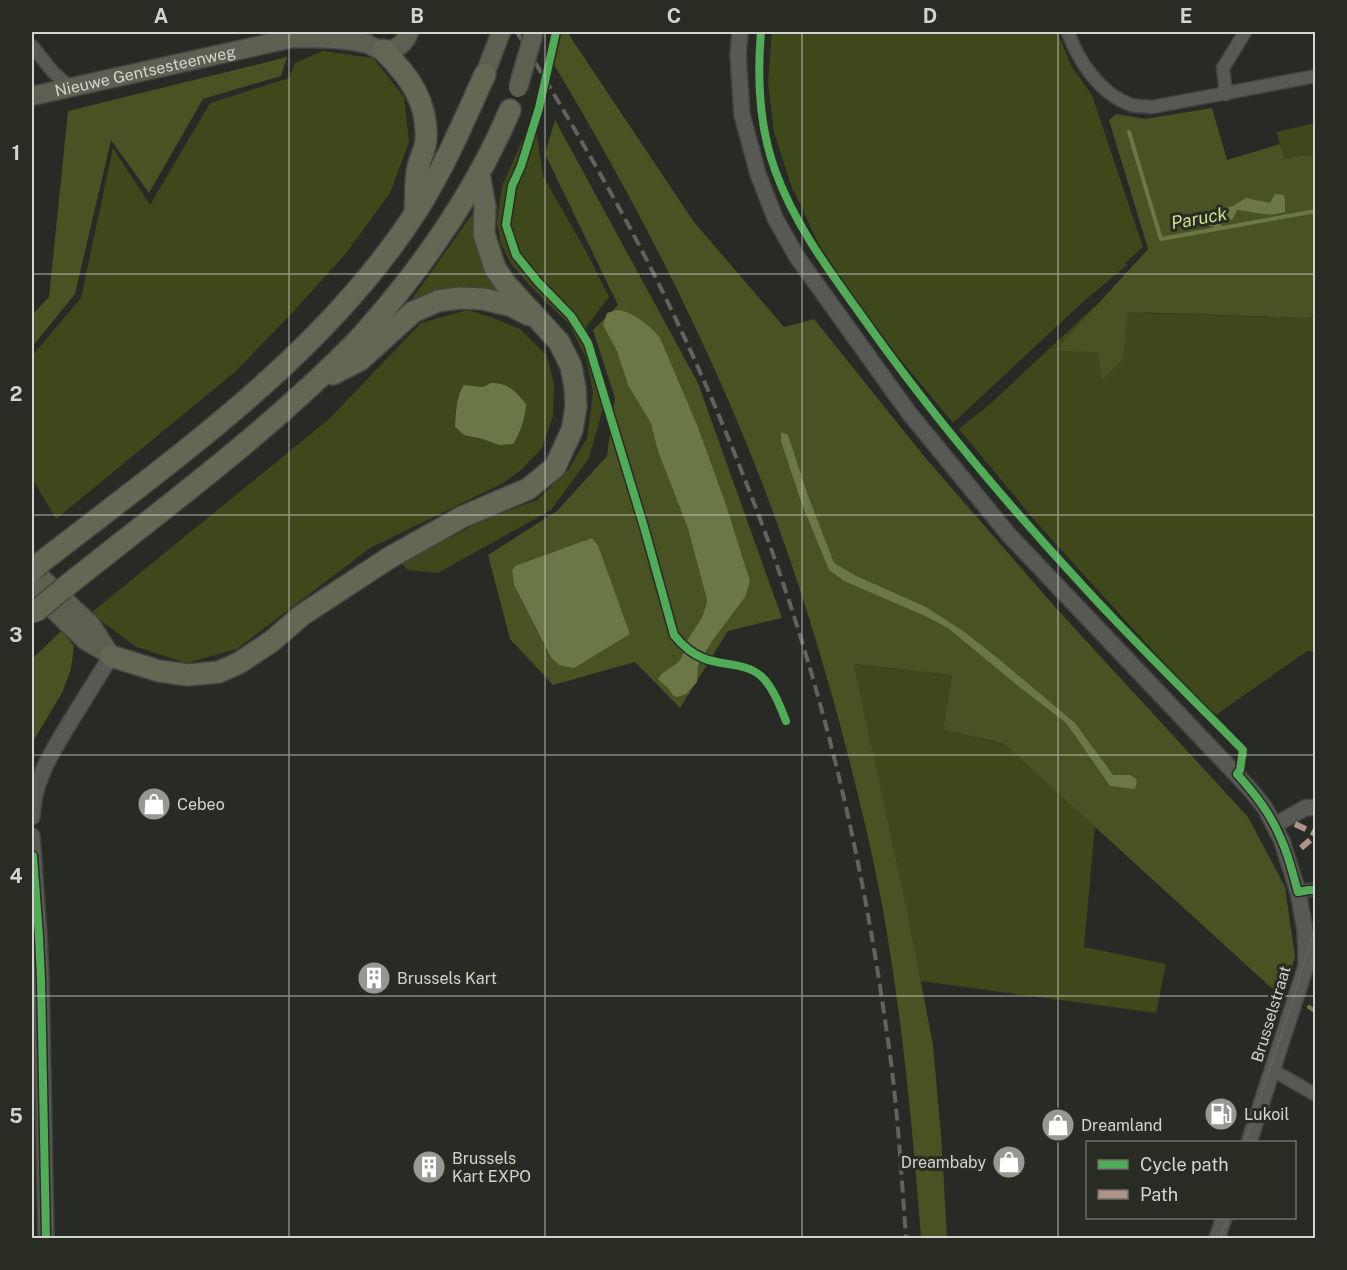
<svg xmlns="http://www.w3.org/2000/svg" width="1347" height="1270" viewBox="0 0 1347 1270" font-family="'Public Sans',sans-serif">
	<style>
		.green { fill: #3e481b }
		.forest { fill: #485223; fill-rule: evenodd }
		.water { fill: #6b7746 }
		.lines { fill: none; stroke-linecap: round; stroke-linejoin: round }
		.stream { stroke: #6b7746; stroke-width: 4 }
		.minor-casing { stroke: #434541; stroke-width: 15 }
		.tertiary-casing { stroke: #434541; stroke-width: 18 }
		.primary-casing { stroke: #434541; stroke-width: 21 }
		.motorway-casing { stroke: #434541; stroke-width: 24 }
		.minor { stroke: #585955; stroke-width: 12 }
		.tertiary { stroke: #585955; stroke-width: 15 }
		.primary { stroke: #5d6051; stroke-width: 18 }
		.motorway { stroke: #636753; stroke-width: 21 }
		.tram { stroke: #626260; stroke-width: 1.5 }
		.rail { stroke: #626260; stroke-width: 4; stroke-dasharray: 12 6; stroke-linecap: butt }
		.primary-bridge-casing { stroke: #434541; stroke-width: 21; stroke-linecap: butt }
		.motorway-bridge-casing { stroke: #434541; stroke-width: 24; stroke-linecap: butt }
		.primary-bridge { stroke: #5d6051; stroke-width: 18 }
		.motorway-bridge { stroke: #636753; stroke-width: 21 }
		.quiet { stroke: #af9288; stroke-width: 6; stroke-dasharray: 12 6; stroke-linecap: butt }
		.cycleway-casing { stroke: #292c23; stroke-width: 11 }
		.cycleway { stroke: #51ab58; stroke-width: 8 }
		.grid { fill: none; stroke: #d3d4cf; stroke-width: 1.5; stroke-opacity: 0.55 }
		.labels { text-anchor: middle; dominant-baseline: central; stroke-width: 6; stroke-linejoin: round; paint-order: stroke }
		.street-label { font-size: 16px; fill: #d3d4cf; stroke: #292c23 }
		.poi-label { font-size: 16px; fill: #d3d4cf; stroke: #292c23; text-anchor: start }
		.water-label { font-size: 18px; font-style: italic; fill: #cce08e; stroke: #292c23 }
		.neatline { fill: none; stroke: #d3d4cf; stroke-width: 2 }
		.grid-label { font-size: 20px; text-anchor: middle; font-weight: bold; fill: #d3d4cf }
	</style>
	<rect width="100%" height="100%" fill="#282a25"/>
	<path class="green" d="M 772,32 L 1057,32 L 1072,67 L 1092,95 L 1143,247 L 1125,263 L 1127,265 L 1083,302 L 953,423 L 876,330 L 819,245 L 791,185 L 774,132 L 768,83 Z
		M 323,51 L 373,58 L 404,97 L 409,142 L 390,193 L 347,252 L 294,311 L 235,372 L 56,519 L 32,478 L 32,356 L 81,298 L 113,148 L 150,205 L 210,103 L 289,78 L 295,63 Z
		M 534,115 L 543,176 L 588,255 L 609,297 L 586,327 L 602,380 L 605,401 L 589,458 L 551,510 L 438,573 L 408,570 L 401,563 L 486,519 L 537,500 L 569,469 L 587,438 L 593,392 L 586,358 L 569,324 L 532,288 L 511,264 L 501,244 L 497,222 L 502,186 Z
		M 1315,123 L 1315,154 L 1285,158 L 1276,132 Z
		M 478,206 L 508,294 L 479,287 L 434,290 L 412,299 Z
		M 1151,254 L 1144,313 L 1308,318 L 1315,314 L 1315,652 L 1307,651 L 1213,717 L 1037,523 L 959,429 L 990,404 Z
		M 467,310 L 488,316 L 520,329 L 547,356 L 554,384 L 553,416 L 542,448 L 521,470 L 503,483 L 370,548 L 237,649 L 187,663 L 136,647 L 91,613 L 329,419 L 421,323 Z
		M 854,664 L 952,675 L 943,730 L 1003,743 L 1095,826 L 1084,947 L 1166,964 L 1156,1013 L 920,981 L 907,910 Z"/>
	<path class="forest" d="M 561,32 L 567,32 L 694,222 L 784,327 L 814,319 L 923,455 L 1055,607 L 1248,817 L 1285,887 L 1295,957 L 1289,977 L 1277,993 L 1003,743 L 943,730 L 952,675 L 854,664 L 907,910 L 933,1045 L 941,1134 L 947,1238 L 921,1238 C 913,1132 903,1027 885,922 C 876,868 863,815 850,763 C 818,637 778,514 726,395 C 676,280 617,170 553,63 Z
		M 287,57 L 281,76 L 203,99 L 149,193 L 111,140 L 75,294 L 32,347 L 32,315 L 49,297 L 68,111 Z
		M 1212,108 L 1227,160 L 1280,144 L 1285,158 L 1315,154 L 1315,314 L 1308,318 L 1128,312 L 1123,359 L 1102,380 L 1098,352 L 1055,351 L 1148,249 L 1109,120 L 1116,114 L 1145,119 Z
		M 555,120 L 698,383 L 782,618 L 728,631 L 680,708 L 635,662 L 553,685 L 510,639 L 488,555 L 557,511 L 607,456 L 615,398 L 593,330 L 618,305 L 545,154 ZM 592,538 L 598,545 L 630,634 L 550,657 L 514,585 L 512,571 Z
		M 61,631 L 74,646 L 71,669 L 62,693 L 32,743 L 32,659 Z"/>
	<path class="water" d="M 1275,194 L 1284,195 L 1285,202 L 1285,212 C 1268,218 1254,211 1237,210 L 1232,220 L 1226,219 L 1219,228 L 1207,225 L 1206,215 L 1217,210 L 1233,206 L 1246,198 L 1270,203 Z
		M 617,310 C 632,311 651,326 660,338 L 697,425 L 724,499 L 750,581 L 745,597 L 712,641 L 698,665 L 697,682 L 686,694 L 677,697 C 671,695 671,691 667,687 C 663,683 661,683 658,679 C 663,670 673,668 680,660 C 684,655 684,649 686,643 C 695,626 704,621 707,600 L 688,528 L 658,451 L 651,423 L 628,385 L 617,351 L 603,325 L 607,313 Z
		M 491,383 C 509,383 515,391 526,404 C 525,419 521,431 513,444 L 499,445 L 483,439 L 464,435 L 455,427 C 456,414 456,396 464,385 L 483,387 Z
		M 781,432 L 788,435 L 807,493 L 834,563 L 856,576 L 926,607 L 963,631 L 995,656 L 1075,723 L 1113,775 L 1130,775 L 1137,780 L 1135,789 L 1110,786 L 1074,734 L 1065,722 L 1022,689 L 948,628 L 923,615 L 844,581 L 829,570 L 803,507 L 781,441 Z
		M 592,538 L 598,545 L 630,634 L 574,668 L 559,665 L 550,656 L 514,585 L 512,571 L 515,566 Z"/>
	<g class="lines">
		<path class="stream" d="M 1129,132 L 1161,239 L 1316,211
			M 1309,1007 L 1316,1012"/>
		<defs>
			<path id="minor" d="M 1068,32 C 1078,61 1100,93 1129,104 C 1136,107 1145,106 1152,107 L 1316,76
				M 32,46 L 53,72 L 70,87
				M 1226,94 L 1223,68 L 1245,32
				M 1298,892 L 1309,890 L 1316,890
				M 1273,1071 L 1283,1076 L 1316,1095"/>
			<path id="tertiary" d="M 740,32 L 738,55 L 742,115 L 758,174 L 775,218 L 797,257 L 909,413 L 1009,535 L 1250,789 L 1265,808 L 1282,841 L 1298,892 L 1305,930 L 1306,953 L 1306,966 L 1249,1142
				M 32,817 C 33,780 53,750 72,719 C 85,698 98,677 111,656
				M 1275,825 L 1305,808 L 1316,807
				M 32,836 L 39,936 L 41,980 L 46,1238
				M 1217,1238 L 1224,1218"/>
			<g id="primary">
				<path d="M 373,47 C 389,54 404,48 409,32"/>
				<path d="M 485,74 L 501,32"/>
				<path id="s1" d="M 32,96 L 293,38 C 319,38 343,38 368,44"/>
				<path d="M 32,569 L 91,625 L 111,656"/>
				<path d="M 32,589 L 85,640 L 107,653"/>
			</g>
			<path id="motorway" d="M 383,50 C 409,76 428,101 426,140 C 425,150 420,158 418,167 C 415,179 416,197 415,210
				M 333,374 L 360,360 L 413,312 L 438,301 L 460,298 L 483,299 L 512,306 L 529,315
				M 32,567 L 39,564 C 172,460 322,357 416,212 C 444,168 464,121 485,74
				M 64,588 C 164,508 268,432 358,340 C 367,330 376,319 385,309 C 435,249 479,183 510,110
				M 111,656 L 159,671 L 188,675 L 219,672 L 239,663 L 272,641 L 302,615 L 389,558 L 462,517 L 528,489 L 555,467 L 572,430 L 576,407 L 575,388 L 571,366 L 559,342 L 505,283 L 495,268 L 484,234 L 485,207 L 479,173"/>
		</defs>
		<use href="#minor" class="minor-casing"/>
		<use href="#tertiary" class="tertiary-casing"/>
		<use href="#primary" class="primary-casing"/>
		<use href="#motorway" class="motorway-casing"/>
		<use href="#minor" class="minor"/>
		<use href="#tertiary" class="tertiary"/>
		<use href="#primary" class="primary"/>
		<use href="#motorway" class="motorway"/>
		<path class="tram" d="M 1245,1142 L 1292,1003 L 1316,923
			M 1220,1238 L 1228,1218"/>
		<path class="rail" d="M 517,32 C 551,89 585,146 617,204 C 670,300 715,401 754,503 C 819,671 861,848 886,1027 C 897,1097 901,1168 906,1238"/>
		<defs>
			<path id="primary-bridge" d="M 518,88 L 534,32"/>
			<path id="motorway-bridge" d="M 32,571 L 39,564
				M 35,612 L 64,588"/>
		</defs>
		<use href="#primary-bridge" class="primary-bridge-casing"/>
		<use href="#motorway-bridge" class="motorway-bridge-casing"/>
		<use href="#primary-bridge" class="primary-bridge"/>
		<use href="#motorway-bridge" class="motorway-bridge"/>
		<path class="quiet" d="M 1295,824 L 1316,834
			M 1301,848 L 1316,835"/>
		<defs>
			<path id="cycleway" d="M 556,32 L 539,108 L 521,166 L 512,186 L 506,225 L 516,255 L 538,282 L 571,316 L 588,343 L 644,527 L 674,635 C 682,645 690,653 703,658 C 721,666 745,662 761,676 C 773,687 780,706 786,721
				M 761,32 C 757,78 759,126 775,170 C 796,229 835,278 871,329 C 936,420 1008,505 1084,587 C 1135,643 1190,696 1243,750 L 1240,770 L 1237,774 C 1255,794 1271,814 1281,839 C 1289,856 1293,875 1298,892 L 1309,890 L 1316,890
				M 33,856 L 39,936 L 41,980 L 46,1238"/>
		</defs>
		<use href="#cycleway" class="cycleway-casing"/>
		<use href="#cycleway" class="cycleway"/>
	</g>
	<path class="grid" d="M 289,32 L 289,1238M 545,32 L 545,1238M 802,32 L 802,1238M 1058,32 L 1058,1238M 32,274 L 1316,274M 32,515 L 1316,515M 32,755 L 1316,755M 32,996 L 1316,996"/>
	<defs>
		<symbol id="shop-disc" viewBox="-11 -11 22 22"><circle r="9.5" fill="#979894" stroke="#292c23"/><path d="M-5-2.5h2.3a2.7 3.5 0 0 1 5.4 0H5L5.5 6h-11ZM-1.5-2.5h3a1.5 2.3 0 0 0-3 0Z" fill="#fff"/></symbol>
		<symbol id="building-disc" viewBox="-11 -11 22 22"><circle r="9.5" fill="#979894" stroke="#292c23"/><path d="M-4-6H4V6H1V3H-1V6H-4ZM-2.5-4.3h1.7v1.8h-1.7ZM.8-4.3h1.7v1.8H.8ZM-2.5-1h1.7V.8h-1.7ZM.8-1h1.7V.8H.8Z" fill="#fff"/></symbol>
		<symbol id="fuel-disc" viewBox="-11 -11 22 22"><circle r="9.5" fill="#979894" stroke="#292c23"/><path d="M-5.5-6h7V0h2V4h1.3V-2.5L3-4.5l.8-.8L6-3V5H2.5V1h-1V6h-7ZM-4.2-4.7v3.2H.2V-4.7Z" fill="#fff"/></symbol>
	</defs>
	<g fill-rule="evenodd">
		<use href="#shop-disc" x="135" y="785" width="38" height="38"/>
		<use href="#building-disc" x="355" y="959" width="38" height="38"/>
		<use href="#fuel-disc" x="1202" y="1095" width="38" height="38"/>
		<use href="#shop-disc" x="1039" y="1106" width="38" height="38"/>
		<use href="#shop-disc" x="990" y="1143" width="38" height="38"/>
		<use href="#building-disc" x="410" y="1148" width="38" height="38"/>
	</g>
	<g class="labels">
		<g class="street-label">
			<text stroke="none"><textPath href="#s1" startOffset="116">Nieuwe Gentsesteenweg</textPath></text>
			<text transform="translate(1271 1014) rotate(-73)">Brusselstraat</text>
		</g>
		<g class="poi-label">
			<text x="177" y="804">Cebeo</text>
			<text x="397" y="978">Brussels Kart</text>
			<text x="1244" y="1114">Lukoil</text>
			<text x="1081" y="1125">Dreamland</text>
			<text x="452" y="1158">Brussels<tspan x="452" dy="18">Kart EXPO</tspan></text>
			<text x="986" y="1162" text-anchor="end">Dreambaby</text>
		</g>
		<g class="water-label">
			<text transform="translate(1199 218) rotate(-10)">Paruck</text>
		</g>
	</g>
	<rect width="1347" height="1270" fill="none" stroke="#292c23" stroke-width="66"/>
	<rect x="1086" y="1141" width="210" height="78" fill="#292c23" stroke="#6d6f68" stroke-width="1.5"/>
	<rect x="1098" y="1160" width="30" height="9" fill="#51ab58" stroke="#6d6f68" stroke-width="1.5"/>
	<text x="1140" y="1171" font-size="18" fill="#d3d4cf">Cycle path</text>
	<rect x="1098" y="1190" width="30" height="9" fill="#af9288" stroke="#6d6f68" stroke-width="1.5"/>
	<text x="1140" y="1201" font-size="18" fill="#d3d4cf">Path</text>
	<rect x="33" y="33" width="1281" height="1204" class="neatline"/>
	<g class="grid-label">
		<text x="161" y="23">A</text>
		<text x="417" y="23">B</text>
		<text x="674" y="23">C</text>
		<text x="930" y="23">D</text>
		<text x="1186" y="23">E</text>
		<text x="16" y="160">1</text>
		<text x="16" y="401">2</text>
		<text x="16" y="642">3</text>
		<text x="16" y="883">4</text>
		<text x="16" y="1123">5</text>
	</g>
</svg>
